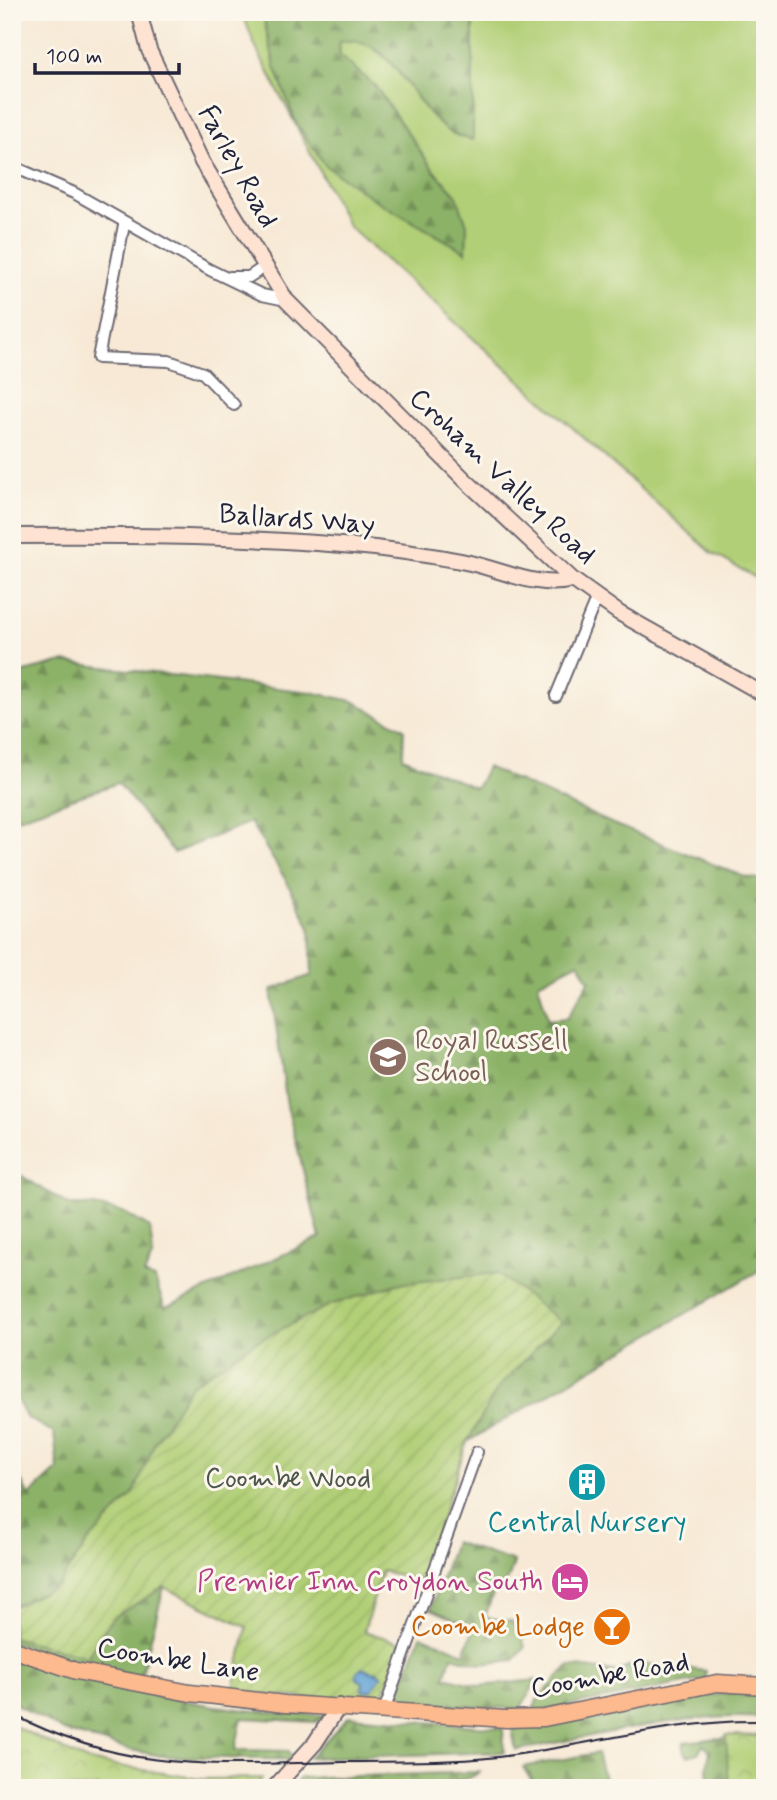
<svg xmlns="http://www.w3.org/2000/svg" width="777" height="1800" viewBox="0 0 777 1800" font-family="Mynerve,sans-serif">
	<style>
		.grass { fill: #b1cf76; stroke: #6a7858; stroke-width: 2 }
		.forest { fill: url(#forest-firs); stroke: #576a51; stroke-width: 2; fill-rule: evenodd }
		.park { fill: url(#park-crowns); stroke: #6a7858; stroke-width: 2 }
		.garden { fill: url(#garden-furrows); stroke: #6a7858; stroke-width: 2 }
		.water { fill: url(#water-ripples); stroke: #426288; stroke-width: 2 }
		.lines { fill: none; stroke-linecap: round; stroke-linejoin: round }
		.street-casing { stroke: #6d6871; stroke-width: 14 }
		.secondary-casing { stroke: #6d6871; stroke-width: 18 }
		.primary-casing { stroke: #6d6871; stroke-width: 19 }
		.street { stroke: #fff; stroke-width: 10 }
		.secondary { stroke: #fee3d2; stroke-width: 14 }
		.primary { stroke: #fcba8e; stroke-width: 16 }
		.tram { stroke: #22223b; stroke-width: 2 }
		.labels { text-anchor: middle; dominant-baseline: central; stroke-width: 6; stroke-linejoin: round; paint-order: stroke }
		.street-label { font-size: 28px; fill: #22223b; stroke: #fbf7ec }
		.education-label { font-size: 28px; fill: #785e54; stroke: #fbf7ec; text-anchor: start }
		.park-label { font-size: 28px; fill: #4d564d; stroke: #fbf7ec }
		.culture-label { font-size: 28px; fill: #0d838f; stroke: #fbf7ec }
		.hotel-label { font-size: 28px; fill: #b23c85; stroke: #fbf7ec; text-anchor: end }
		.food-label { font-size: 28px; fill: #c56008; stroke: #fbf7ec; text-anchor: end }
	</style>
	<defs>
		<pattern id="forest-firs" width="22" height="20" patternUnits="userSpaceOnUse" patternTransform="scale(1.75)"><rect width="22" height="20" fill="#8cb267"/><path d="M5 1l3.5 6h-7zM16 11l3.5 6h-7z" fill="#729056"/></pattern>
		<pattern id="park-crowns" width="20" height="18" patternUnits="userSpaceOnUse" patternTransform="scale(1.75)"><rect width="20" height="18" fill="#b1cf76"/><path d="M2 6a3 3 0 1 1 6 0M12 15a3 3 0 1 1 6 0" fill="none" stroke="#98b167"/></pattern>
		<pattern id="garden-furrows" width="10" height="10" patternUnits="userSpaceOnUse" patternTransform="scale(1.75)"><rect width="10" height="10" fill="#b1cf76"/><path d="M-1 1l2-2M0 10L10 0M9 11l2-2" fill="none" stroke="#98b167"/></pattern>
		<pattern id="water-ripples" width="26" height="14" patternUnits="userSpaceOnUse" patternTransform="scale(1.75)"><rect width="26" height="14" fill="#63a3d6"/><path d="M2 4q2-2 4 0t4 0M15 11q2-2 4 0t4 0" fill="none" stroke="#5184af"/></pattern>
	</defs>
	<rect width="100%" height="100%" fill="#fbf7ec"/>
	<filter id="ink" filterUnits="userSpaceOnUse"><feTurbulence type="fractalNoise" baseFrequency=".0143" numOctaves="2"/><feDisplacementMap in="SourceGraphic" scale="14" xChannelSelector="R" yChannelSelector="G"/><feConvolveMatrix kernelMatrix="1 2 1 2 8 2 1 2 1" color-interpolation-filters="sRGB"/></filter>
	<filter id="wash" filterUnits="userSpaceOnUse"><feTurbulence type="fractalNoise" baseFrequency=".00686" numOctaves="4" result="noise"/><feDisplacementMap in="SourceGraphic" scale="28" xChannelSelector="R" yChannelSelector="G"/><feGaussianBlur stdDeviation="1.57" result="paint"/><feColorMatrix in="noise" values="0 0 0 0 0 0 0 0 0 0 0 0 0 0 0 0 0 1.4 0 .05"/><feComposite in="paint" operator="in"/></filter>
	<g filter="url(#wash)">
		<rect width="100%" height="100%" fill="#f7e9d5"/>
		<path class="grass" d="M 242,12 L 765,12 L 765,583 L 712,553 L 348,226 L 255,46 Z"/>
		<path class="forest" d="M 262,12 L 473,12 L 473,140 C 464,138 455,136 448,131 C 411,106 391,31 339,42 L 340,56 L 375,86 L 435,172 L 456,194 L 467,225 L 466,252 L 375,200 L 326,166 L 296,123 L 275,67 Z
			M 63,662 L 310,692 L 353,701 L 404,729 L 403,758 L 476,788 L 487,767 L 613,824 L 745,877 L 765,880 L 765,1267 L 467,1442 L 432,1547 L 203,1592 L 164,1587 L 141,1677 L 81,1666 L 12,1642 L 12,1464 L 29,1496 L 58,1469 L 54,1433 L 26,1417 L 12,1390 L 12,1170 L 69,1205 L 94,1206 L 123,1212 L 150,1228 L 153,1255 L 144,1275 L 155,1279 L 165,1308 L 320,1238 L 287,1106 L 271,990 L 312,975 L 310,927 L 287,882 L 250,822 L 174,853 L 118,783 L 12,820 L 12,675 ZM 579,962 L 589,981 L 567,1018 L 548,1020 L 538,983 Z
			M 454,1542 L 514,1562 L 508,1580 L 493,1594 L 485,1617 L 512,1621 L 522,1636 L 525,1648 L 514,1660 L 480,1664 L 452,1656 L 445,1677 L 480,1686 L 537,1680 L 520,1709 L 395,1702 L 421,1635 L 464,1653 L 474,1628 L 431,1609 Z
			M 12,1658 C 114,1690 221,1714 328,1715 L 316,1722 L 242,1718 L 235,1750 L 288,1751 L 294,1760 L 161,1756 L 126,1749 L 64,1731 L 12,1702 Z
			M 638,1663 L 706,1671 L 706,1679 L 532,1713 L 537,1700 L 569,1666 L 616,1672 Z
			M 745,1692 L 765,1695 L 765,1718 C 681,1712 597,1737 516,1750 L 512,1729 C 591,1722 666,1697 745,1692 Z
			M 349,1716 L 503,1728 L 504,1752 L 309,1758 Z
			M 738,1736 L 765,1788 L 712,1788 L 707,1768 L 710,1751 L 703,1745 L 698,1753 L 688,1756 L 683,1750 L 684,1742 Z
			M 597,1753 L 605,1783 L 599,1788 L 536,1788 L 523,1767 Z
			M 481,1772 C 432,1799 348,1788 292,1788 L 300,1778 Z"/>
		<path class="park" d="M 12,1725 L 87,1761 L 201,1779 L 262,1778 L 256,1788 L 12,1788 Z
			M 726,1735 L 765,1736 L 765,1788 L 729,1788 Z"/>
		<path class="garden" d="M 497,1273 L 561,1322 L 498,1388 L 467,1442 L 421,1580 L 382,1571 L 364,1631 L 401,1643 L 380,1704 L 233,1692 L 247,1627 L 164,1587 L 112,1618 L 87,1657 L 12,1637 L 12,1607 L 57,1586 L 89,1541 L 134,1493 L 154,1444 L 191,1385 L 255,1342 L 330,1305 L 397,1284 Z"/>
		<path class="water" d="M 362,1668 L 377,1672 L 382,1676 L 371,1691 L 362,1691 L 363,1682 L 357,1679 L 357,1671 Z"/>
	</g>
	<g filter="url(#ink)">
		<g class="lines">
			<defs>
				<path id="street" d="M 12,166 L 74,193 L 210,270 L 262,295 L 286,300
					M 124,225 L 98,358 L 169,361 L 203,373 L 234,405
					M 230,277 L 249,277 L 264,267
					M 556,696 L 597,597
					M 384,1711 L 477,1452"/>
				<path id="secondary" d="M 139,12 L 149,50 L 202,162 L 286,300 L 465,480 L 573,580 L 619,613 L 765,695
					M 12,536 C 133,535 255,536 375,548 C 407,552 438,556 470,563 C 505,571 538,589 573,580
					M 274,1788 L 315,1743 L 339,1706"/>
				<path id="primary" d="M 12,1649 L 76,1671 L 190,1693 L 285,1704 L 506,1719 L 544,1718 L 717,1683 L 765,1686"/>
			</defs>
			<use href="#street" class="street-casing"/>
			<use href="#secondary" class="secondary-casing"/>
			<use href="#primary" class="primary-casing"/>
			<use href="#street" class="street"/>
			<use href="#secondary" class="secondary"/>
			<use href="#primary" class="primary"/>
			<path class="tram" d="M 12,1714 C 130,1775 216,1764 343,1762 C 400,1761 457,1763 513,1755 C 598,1743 678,1719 765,1721"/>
		</g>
	</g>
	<defs>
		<symbol id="school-disc" viewBox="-11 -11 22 22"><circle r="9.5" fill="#8d6e63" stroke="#fbf7ec"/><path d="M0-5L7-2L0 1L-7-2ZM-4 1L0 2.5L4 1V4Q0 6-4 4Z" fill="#fff"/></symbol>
		<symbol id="building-disc" viewBox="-11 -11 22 22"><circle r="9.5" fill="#0f9aa8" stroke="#fbf7ec"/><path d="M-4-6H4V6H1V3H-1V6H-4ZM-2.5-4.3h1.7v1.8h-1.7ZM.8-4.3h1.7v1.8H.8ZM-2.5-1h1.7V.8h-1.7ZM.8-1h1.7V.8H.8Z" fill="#fff"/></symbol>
		<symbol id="hotel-disc" viewBox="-11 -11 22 22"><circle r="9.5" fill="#d1479c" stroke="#fbf7ec"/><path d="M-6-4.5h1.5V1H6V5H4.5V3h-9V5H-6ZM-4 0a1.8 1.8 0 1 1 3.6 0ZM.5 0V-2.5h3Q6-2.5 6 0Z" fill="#fff"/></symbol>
		<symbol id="bar-disc" viewBox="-11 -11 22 22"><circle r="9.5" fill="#e8710a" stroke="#fbf7ec"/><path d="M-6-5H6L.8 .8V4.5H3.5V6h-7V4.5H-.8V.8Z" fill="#fff"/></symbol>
	</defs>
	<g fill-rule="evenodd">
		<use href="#school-disc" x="366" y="1035" width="44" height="44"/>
		<use href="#building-disc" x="565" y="1460" width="44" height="44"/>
		<use href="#hotel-disc" x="548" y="1560" width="44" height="44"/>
		<use href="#bar-disc" x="590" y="1605" width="44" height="44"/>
	</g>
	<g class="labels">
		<g class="street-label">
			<text transform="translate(237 167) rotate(61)">Farley Road</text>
			<text transform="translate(502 477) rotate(43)">Croham Valley Road</text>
			<text transform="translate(297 520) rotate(4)">Ballards Way</text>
			<text transform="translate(178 1661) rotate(9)">Coombe Lane</text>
			<text transform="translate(610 1676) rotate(-10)">Coombe Road</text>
		</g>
		<g class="education-label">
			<text x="415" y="1041">Royal Russell<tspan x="415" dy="32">School</tspan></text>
		</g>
		<g class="park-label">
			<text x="288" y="1479">Coombe Wood</text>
		</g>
		<g class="culture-label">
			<text x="587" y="1523">Central Nursery</text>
		</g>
		<g class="hotel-label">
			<text x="543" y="1582">Premier Inn Croydon South</text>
		</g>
		<g class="food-label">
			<text x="585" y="1627">Coombe Lodge</text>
		</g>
	</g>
	<rect width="777" height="1800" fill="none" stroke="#fbf7ec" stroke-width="42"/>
	<path d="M35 63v10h144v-10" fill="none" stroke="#22223b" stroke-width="3.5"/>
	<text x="46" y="63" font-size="21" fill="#22223b" stroke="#fbf7ec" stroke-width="5" paint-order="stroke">100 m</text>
</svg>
